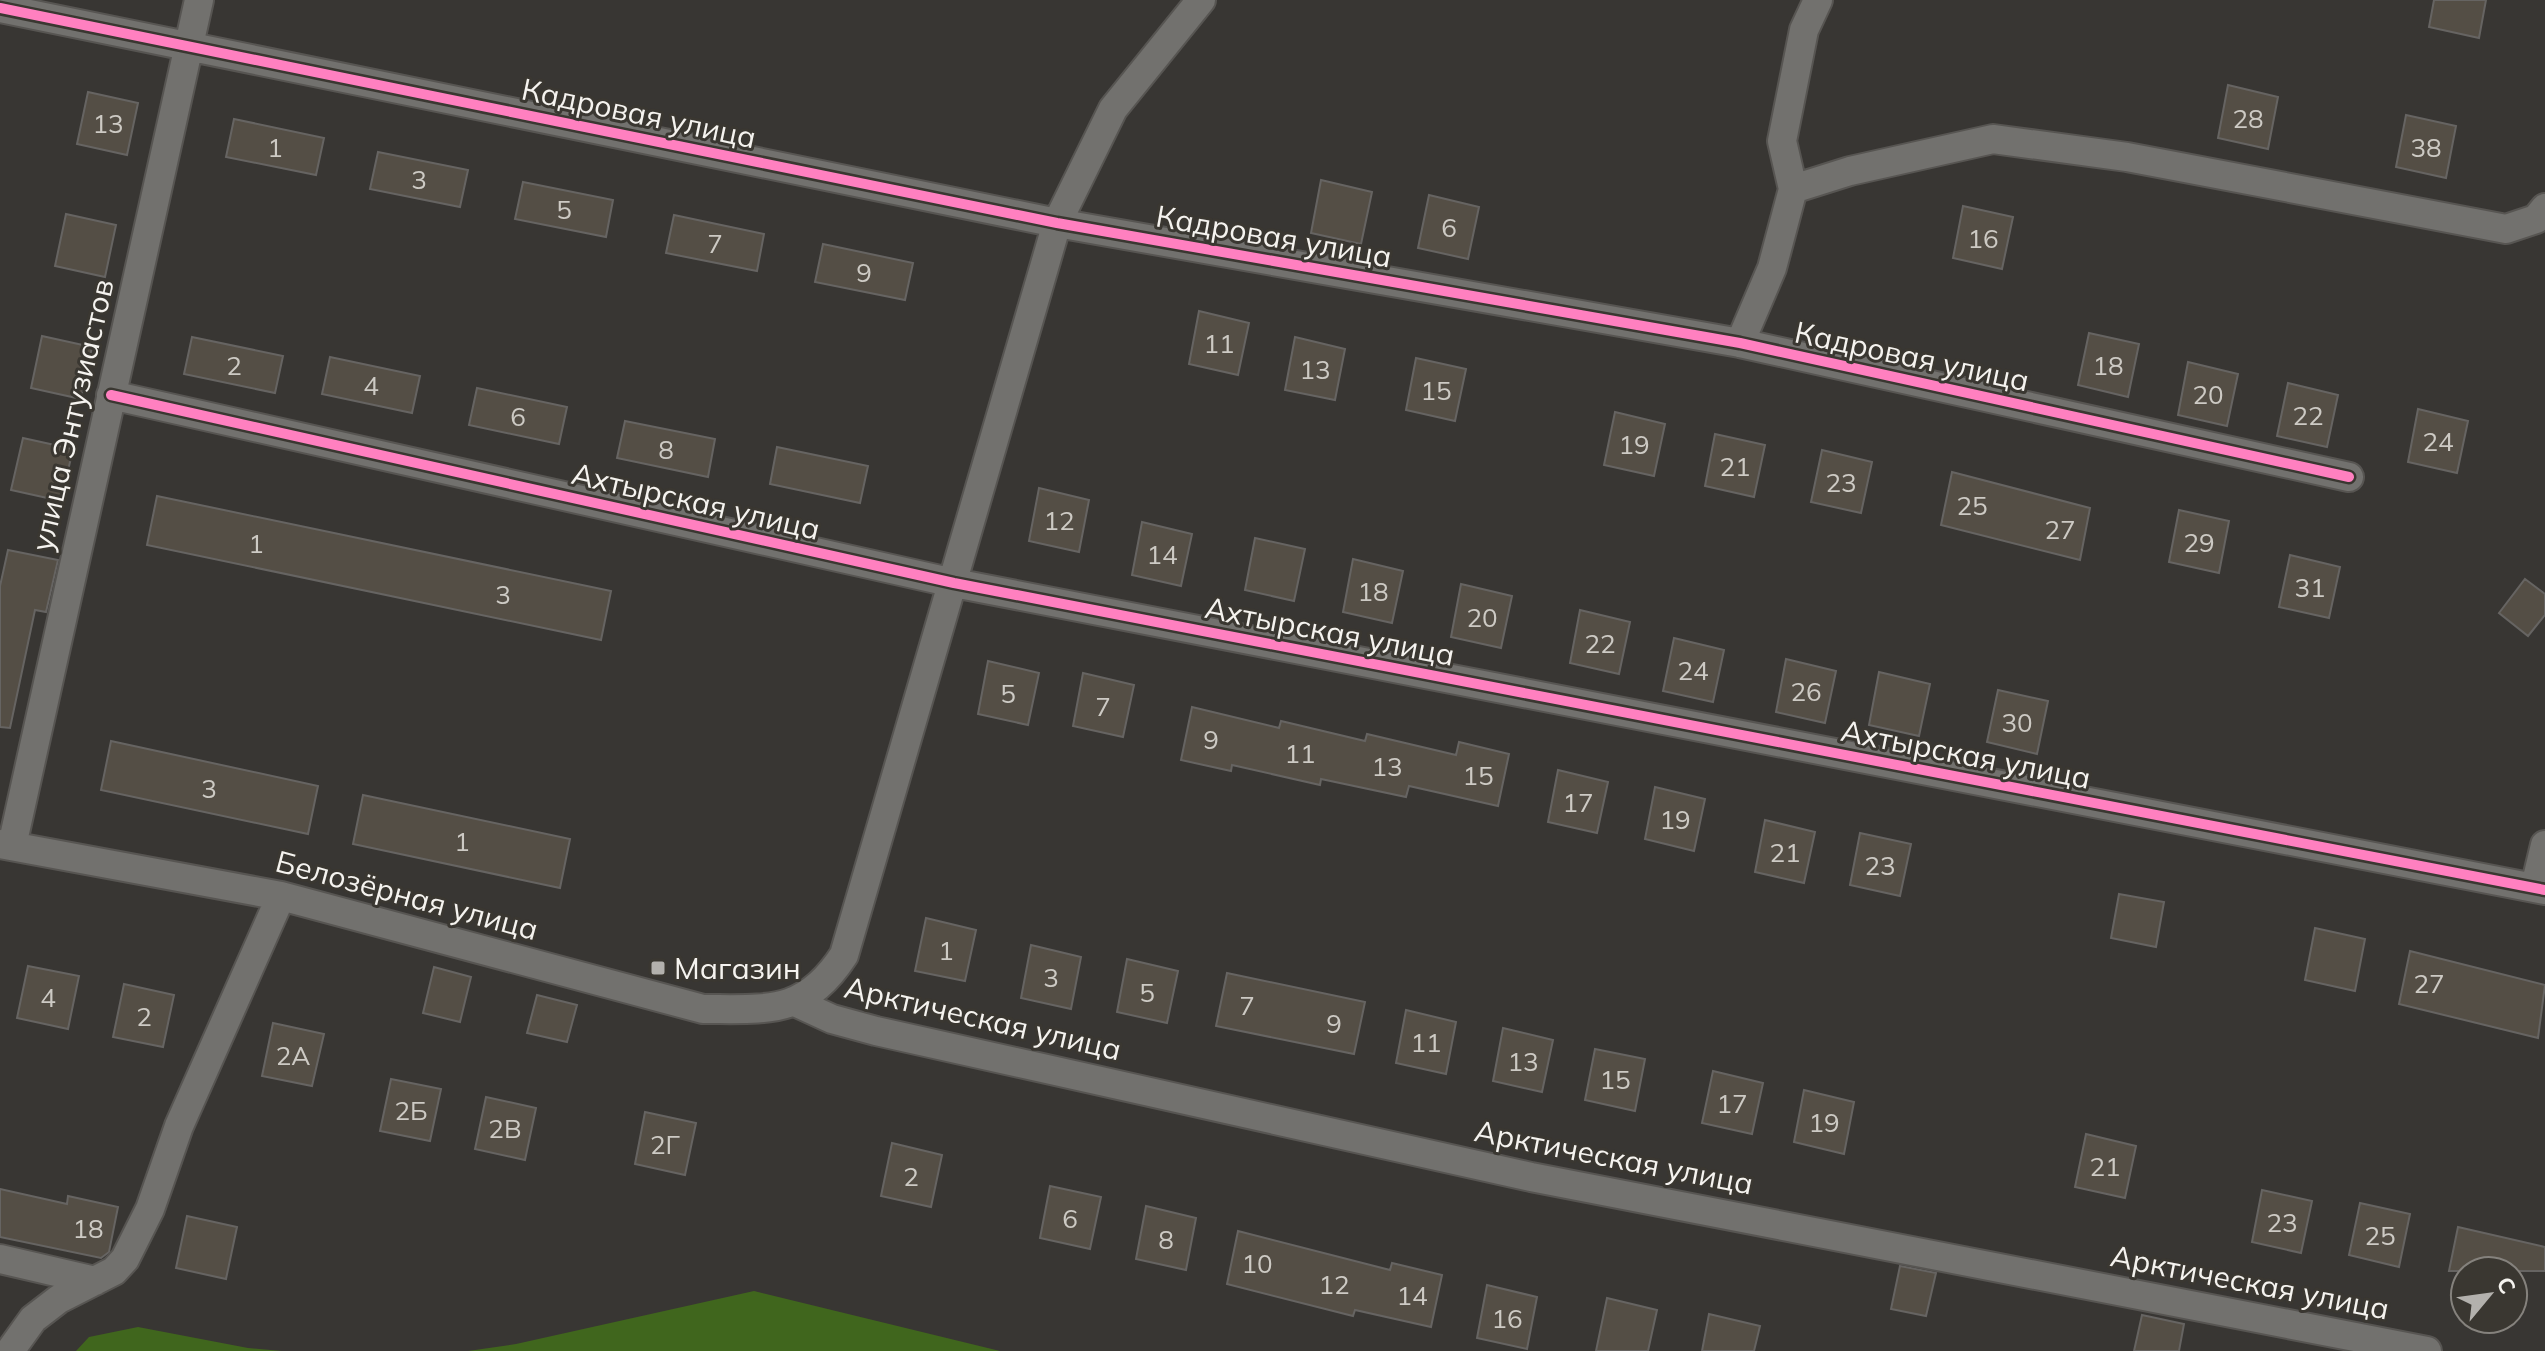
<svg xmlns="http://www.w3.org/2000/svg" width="2545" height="1351" viewBox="0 0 2545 1351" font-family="Mulish,sans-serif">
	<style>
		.forest { fill: #40661d }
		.building { fill: #544e45; stroke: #666462; stroke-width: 2 }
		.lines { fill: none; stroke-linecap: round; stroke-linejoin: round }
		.street-casing { stroke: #575552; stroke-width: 32 }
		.street { stroke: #72716e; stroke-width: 28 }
		.cycleway-casing { stroke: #3a3731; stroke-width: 15 }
		.cycleway { stroke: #ff80c0; stroke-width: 10 }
		.poi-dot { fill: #b3b1ad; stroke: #3a3731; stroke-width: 3 }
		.labels { text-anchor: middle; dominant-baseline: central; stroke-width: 6; stroke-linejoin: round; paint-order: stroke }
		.number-label { font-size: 26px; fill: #cdcac4 }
		.street-label { font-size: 30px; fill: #f5f3ef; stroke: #3a3731 }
		.poi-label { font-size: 30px; fill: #f5f3ef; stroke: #3a3731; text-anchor: start }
	</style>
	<rect width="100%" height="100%" fill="#383633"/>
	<path class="forest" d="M 754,1291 L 1000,1351 L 468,1351 L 516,1344 Z
		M 138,1327 L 248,1348 L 282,1351 L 76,1351 L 89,1337 Z"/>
	<path class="building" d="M 2434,0 L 2486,0 L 2479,38 L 2429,27 Z
		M 2228,85 L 2278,97 L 2268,149 L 2218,138 Z
		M 88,92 L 138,103 L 127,155 L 77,144 Z
		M 2406,115 L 2456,126 L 2446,178 L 2396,167 Z
		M 234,119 L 324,138 L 316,175 L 226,157 Z
		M 378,152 L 468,170 L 460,207 L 370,189 Z
		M 1321,180 L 1372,192 L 1361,244 L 1311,233 Z
		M 523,182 L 613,200 L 606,237 L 515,219 Z
		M 1429,195 L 1479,207 L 1468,259 L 1418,248 Z
		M 1963,206 L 2013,217 L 2002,269 L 1953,258 Z
		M 66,214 L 116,225 L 105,277 L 55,266 Z
		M 674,215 L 764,234 L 757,271 L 666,253 Z
		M 823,244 L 913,263 L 905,300 L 815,282 Z
		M 1199,311 L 1249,323 L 1238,375 L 1189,364 Z
		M 2089,333 L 2139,344 L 2128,397 L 2078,385 Z
		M 42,336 L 92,347 L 81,399 L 31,388 Z
		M 192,337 L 283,356 L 275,393 L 184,374 Z
		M 1295,337 L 1345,349 L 1335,400 L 1285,390 Z
		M 330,357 L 420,376 L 412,413 L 322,394 Z
		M 1416,358 L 1466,369 L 1455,421 L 1406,410 Z
		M 2188,362 L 2238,374 L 2227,426 L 2178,415 Z
		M 2288,383 L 2338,395 L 2327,447 L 2277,436 Z
		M 477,388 L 567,407 L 559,444 L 469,425 Z
		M 2418,409 L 2468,421 L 2457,473 L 2408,462 Z
		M 1615,412 L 1665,424 L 1654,476 L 1604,465 Z
		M 625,421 L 715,439 L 708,477 L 617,458 Z
		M 1715,434 L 1765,445 L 1754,497 L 1705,486 Z
		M 23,438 L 73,449 L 61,501 L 11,490 Z
		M 777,447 L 868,466 L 860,503 L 770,484 Z
		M 1822,450 L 1872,462 L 1861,513 L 1811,502 Z
		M 1952,472 L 2090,508 L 2080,560 L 1941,525 Z
		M 1039,488 L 1089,500 L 1079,552 L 1029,541 Z
		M 157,496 L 611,591 L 601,640 L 147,545 Z
		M 2179,510 L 2229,521 L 2219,573 L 2169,562 Z
		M 1142,522 L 1192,534 L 1181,586 L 1132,575 Z
		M 1255,538 L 1305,549 L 1294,601 L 1245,590 Z
		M 8,550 L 58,560 L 46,612 L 35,610 L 10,728 L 0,727 L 0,586 Z
		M 2290,555 L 2340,567 L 2329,618 L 2279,607 Z
		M 1353,559 L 1403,571 L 1392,623 L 1343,612 Z
		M 2525,579 L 2545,594 L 2545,615 L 2528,636 L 2499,613 Z
		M 1461,584 L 1512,596 L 1501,648 L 1451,637 Z
		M 1580,610 L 1630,622 L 1619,674 L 1570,663 Z
		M 1674,638 L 1724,650 L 1713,702 L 1663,691 Z
		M 1786,659 L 1836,671 L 1825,723 L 1776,712 Z
		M 988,661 L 1039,673 L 1028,725 L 978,714 Z
		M 1879,672 L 1930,684 L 1919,736 L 1869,725 Z
		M 1083,673 L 1134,685 L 1123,737 L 1073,726 Z
		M 1998,690 L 2048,701 L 2037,754 L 1987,742 Z
		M 1192,707 L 1279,728 L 1281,721 L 1365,741 L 1367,734 L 1456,755 L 1459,742 L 1509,754 L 1498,806 L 1409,786 L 1406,797 L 1321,779 L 1320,785 L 1232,765 L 1231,771 L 1181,760 Z
		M 111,741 L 318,786 L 308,834 L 101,790 Z
		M 1558,770 L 1608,782 L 1597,833 L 1548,822 Z
		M 1655,787 L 1705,799 L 1694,851 L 1645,839 Z
		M 363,795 L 570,839 L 560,888 L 353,844 Z
		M 1765,820 L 1815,832 L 1804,883 L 1755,872 Z
		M 1860,833 L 1911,844 L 1900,896 L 1850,885 Z
		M 2119,894 L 2164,902 L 2156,947 L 2111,938 Z
		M 926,918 L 976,930 L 965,981 L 915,971 Z
		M 2315,928 L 2365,939 L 2355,991 L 2305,980 Z
		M 1031,945 L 1081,957 L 1071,1009 L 1021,998 Z
		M 2410,951 L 2545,985 L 2538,1038 L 2399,1004 Z
		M 1127,959 L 1178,971 L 1167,1023 L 1117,1012 Z
		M 28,966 L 79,976 L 68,1029 L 17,1018 Z
		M 434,967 L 471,977 L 460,1022 L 423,1013 Z
		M 1227,973 L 1365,1002 L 1354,1054 L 1216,1026 Z
		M 124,984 L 174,995 L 163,1047 L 113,1037 Z
		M 537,995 L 577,1005 L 567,1042 L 527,1033 Z
		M 1406,1010 L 1456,1022 L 1446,1074 L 1396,1063 Z
		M 273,1023 L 324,1034 L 312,1086 L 262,1076 Z
		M 1503,1028 L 1553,1040 L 1542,1092 L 1493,1081 Z
		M 1595,1049 L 1645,1059 L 1635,1111 L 1585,1100 Z
		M 1713,1071 L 1763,1083 L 1752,1134 L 1702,1123 Z
		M 391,1079 L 441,1089 L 430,1141 L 380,1131 Z
		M 1804,1090 L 1854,1102 L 1844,1154 L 1794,1142 Z
		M 486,1097 L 536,1108 L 525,1160 L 475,1149 Z
		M 645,1112 L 696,1123 L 685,1175 L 635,1164 Z
		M 2086,1134 L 2136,1146 L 2125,1198 L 2075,1187 Z
		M 892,1143 L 942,1155 L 931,1207 L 881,1196 Z
		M 1050,1186 L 1101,1197 L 1090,1249 L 1040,1238 Z
		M 0,1189 L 67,1204 L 68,1196 L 118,1207 L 109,1252 L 101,1258 L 0,1237 Z
		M 2262,1190 L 2312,1201 L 2301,1253 L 2252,1242 Z
		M 2360,1203 L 2410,1214 L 2399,1267 L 2349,1255 Z
		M 1146,1206 L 1196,1218 L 1186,1270 L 1136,1259 Z
		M 187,1216 L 237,1227 L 226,1279 L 176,1268 Z
		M 2458,1227 L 2545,1247 L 2545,1271 L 2449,1271 Z
		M 1238,1231 L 1390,1270 L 1392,1263 L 1442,1275 L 1431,1327 L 1355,1310 L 1353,1316 L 1227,1284 Z
		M 1900,1266 L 1936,1273 L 1926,1316 L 1891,1309 Z
		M 1487,1285 L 1537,1297 L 1527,1349 L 1477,1338 Z
		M 1607,1298 L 1657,1310 L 1648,1351 L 1596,1351 Z
		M 1709,1314 L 1760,1326 L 1754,1351 L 1702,1351 Z
		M 2142,1315 L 2184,1324 L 2179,1351 L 2134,1351 Z"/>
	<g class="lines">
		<defs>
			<path id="street" d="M 0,8 L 1057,223 L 1740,343 L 2349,477
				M 1793,189 L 1782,141 L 1804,30 L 1818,0
				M 1740,343 L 1772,268 L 1793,189 L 1850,171 L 1993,139 L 2127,157 L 2506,229 L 2536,219 L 2545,208
				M 111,395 L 954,583 L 2545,890
				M 0,844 L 281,896 L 703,1009 C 769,1009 805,1015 844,955 L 1057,223 L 1113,109 L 1201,0
				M 12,846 L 199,0
				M 2535,887 L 2545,845
				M 795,1002 L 832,1019 L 876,1031 L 1531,1177 L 2427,1351
				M 0,1259 L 95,1281
				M 10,1351 L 33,1319 L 59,1299 L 114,1271 L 125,1259 L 150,1209 L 179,1126 L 281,896"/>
		</defs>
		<use href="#street" class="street-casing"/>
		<use href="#street" class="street"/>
		<defs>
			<path id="cycleway" d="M 0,8 L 1057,223 L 1740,343 L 2349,477
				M 111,395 L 954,583 L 2545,890"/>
		</defs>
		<use href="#cycleway" class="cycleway-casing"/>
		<use href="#cycleway" class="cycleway"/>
	</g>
	<rect class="poi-dot" x="650" y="960" width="16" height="16" rx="4"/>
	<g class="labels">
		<g class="number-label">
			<text x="2248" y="118">28</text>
			<text x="108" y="123">13</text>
			<text x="275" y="147">1</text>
			<text x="2426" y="147">38</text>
			<text x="419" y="179">3</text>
			<text x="564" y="209">5</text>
			<text x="1449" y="227">6</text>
			<text x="1983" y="238">16</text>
			<text x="715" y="243">7</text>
			<text x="864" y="272">9</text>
			<text x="1219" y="343">11</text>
			<text x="234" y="365">2</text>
			<text x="2108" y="365">18</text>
			<text x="1315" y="369">13</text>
			<text x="371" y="385">4</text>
			<text x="1436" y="390">15</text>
			<text x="2208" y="394">20</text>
			<text x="2308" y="415">22</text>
			<text x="518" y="416">6</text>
			<text x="2438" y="441">24</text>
			<text x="1634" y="444">19</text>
			<text x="666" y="449">8</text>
			<text x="1735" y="466">21</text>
			<text x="1841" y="482">23</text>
			<text x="1972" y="505">25</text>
			<text x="1059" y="520">12</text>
			<text x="2060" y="529">27</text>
			<text x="2199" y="542">29</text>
			<text x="256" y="543">1</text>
			<text x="1162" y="554">14</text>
			<text x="2310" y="587">31</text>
			<text x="1373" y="591">18</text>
			<text x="503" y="594">3</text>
			<text x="1482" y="617">20</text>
			<text x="1600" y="643">22</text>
			<text x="1693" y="670">24</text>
			<text x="1806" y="691">26</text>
			<text x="1008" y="693">5</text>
			<text x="1103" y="706">7</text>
			<text x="2017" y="722">30</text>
			<text x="1211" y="739">9</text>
			<text x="1300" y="753">11</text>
			<text x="1387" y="766">13</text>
			<text x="1478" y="775">15</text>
			<text x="209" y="788">3</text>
			<text x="1578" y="802">17</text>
			<text x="1675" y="819">19</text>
			<text x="462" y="841">1</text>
			<text x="1785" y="852">21</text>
			<text x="1880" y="865">23</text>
			<text x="946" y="950">1</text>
			<text x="1051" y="977">3</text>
			<text x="2429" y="983">27</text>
			<text x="1147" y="992">5</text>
			<text x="48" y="997">4</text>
			<text x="1247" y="1005">7</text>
			<text x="144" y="1016">2</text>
			<text x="1334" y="1023">9</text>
			<text x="1426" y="1042">11</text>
			<text x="293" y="1055">2А</text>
			<text x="1523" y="1061">13</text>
			<text x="1615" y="1079">15</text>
			<text x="1732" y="1103">17</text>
			<text x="411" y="1110">2Б</text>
			<text x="1824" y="1122">19</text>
			<text x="505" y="1128">2В</text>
			<text x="665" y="1144">2Г</text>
			<text x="2105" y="1166">21</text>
			<text x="911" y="1176">2</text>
			<text x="1070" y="1218">6</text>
			<text x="2282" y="1222">23</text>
			<text x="88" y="1228">18</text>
			<text x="2380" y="1235">25</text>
			<text x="1166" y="1239">8</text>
			<text x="1257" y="1263">10</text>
			<text x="1334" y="1284">12</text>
			<text x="1412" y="1295">14</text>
			<text x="1507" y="1318">16</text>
		</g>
		<g class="street-label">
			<text transform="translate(639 113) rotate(12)">Кадровая улица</text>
			<text transform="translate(1274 236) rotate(10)">Кадровая улица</text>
			<text transform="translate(1912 356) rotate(12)">Кадровая улица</text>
			<text transform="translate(72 415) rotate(-77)">улица Энтузиастов</text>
			<text transform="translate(696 501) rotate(13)">Ахтырская улица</text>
			<text transform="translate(1330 631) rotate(11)">Ахтырская улица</text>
			<text transform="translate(1966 754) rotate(11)">Ахтырская улица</text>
			<text transform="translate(407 895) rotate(15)">Белозёрная улица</text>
			<text transform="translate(983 1018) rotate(13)">Арктическая улица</text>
			<text transform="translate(1614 1157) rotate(11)">Арктическая улица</text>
			<text transform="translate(2250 1282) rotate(11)">Арктическая улица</text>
		</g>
		<g class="poi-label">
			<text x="674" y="968">Магазин</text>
		</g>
	</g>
	<g transform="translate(2489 1295) rotate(61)"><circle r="38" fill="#3a3731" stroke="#85827d" stroke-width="2"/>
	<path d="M0-6L14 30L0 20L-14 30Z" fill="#b3b1ad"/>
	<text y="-12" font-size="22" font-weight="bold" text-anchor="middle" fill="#f5f3ef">С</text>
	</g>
</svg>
